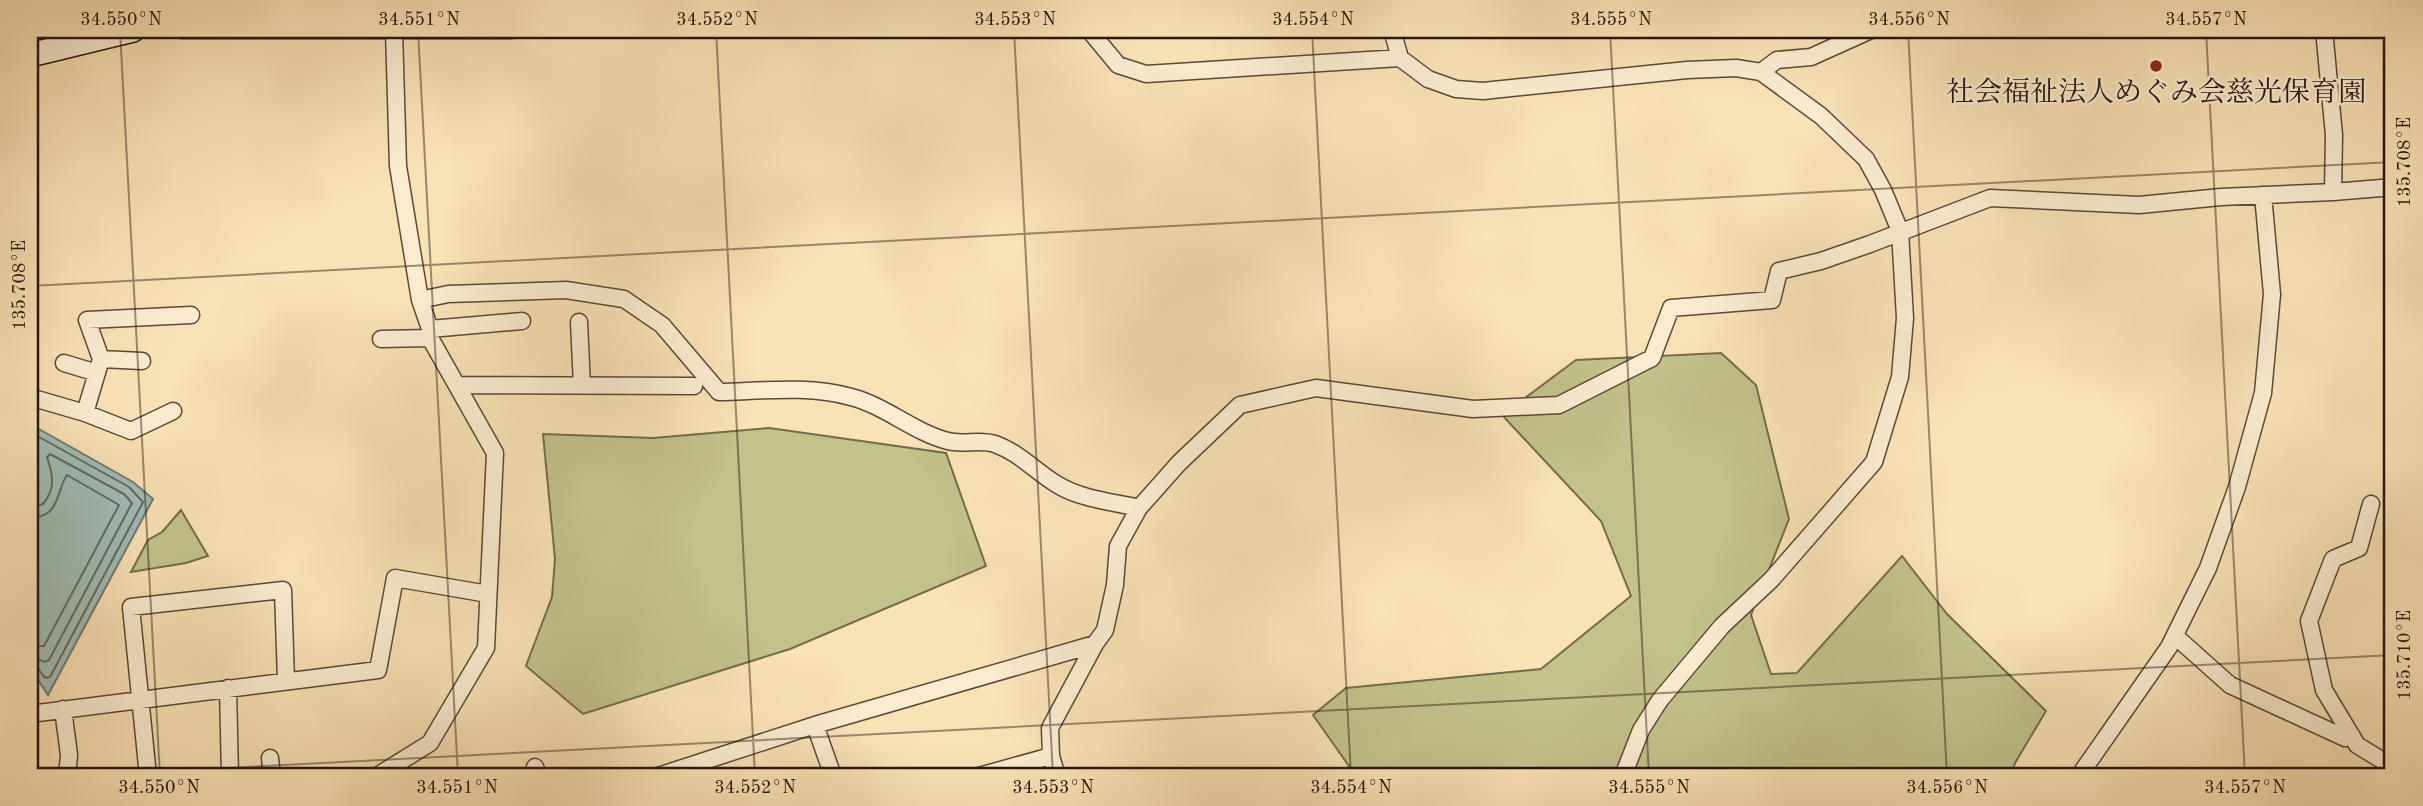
<svg xmlns="http://www.w3.org/2000/svg" width="2423" height="806" viewBox="0 0 2423 806" font-family="'Old Standard TT','Noto Serif JP',serif">
	<style>
		.green { fill: #c2c28b; stroke: #746c4c; stroke-width: 2 }
		.water { fill: #a0bcb6; stroke: #6f7a73; stroke-width: 2 }
		.lines { fill: none; stroke-linecap: round; stroke-linejoin: round }
		.shore { stroke: #636962; stroke-width: 2 }
		.street-casing { stroke: #5b4938; stroke-width: 19 }
		.secondary-casing { stroke: #26160e; stroke-width: 26 }
		.street { stroke: #fbecd0; stroke-width: 16 }
		.secondary { stroke: #fbecd0; stroke-width: 23 }
		.ticks { fill: none; stroke: #26160e; stroke-width: 2; stroke-opacity: 0.45 }
		.poi-dot { fill: #8f2418; stroke: #fbecd0; stroke-width: 2.5 }
		.labels { text-anchor: middle; dominant-baseline: central; stroke-width: 5; stroke-linejoin: round; paint-order: stroke }
		.poi-label { font-size: 28px; fill: #26160e; stroke: #fbecd0 }
		.neatline { fill: none; stroke: #26160e; stroke-width: 2.5 }
		.ticks-label { font-size: 18px; text-anchor: middle; fill: #26160e }
	</style>
	<rect width="100%" height="100%" fill="#f9e2b6"/>
	<filter id="stains"><feTurbulence type="fractalNoise" baseFrequency=".00286" numOctaves="4"/><feColorMatrix values="0 0 0 0 .2 0 0 0 0 .09 0 0 0 0 .02 0 0 0 .5 -.17"/></filter>
	<radialGradient id="worn" r=".72"><stop offset=".6" stop-color="#630" stop-opacity="0"/><stop offset="1" stop-color="#630" stop-opacity=".3"/></radialGradient>
	<path class="green" d="M 1721,353 L 1756,385 L 1789,519 L 1751,615 L 1771,674 L 1797,673 L 1902,556 L 1947,614 L 2046,711 L 2015,763 L 2011,776 L 1356,776 L 1313,715 L 1346,688 L 1541,669 L 1631,596 L 1601,521 L 1502,415 L 1576,360 Z
		M 769,428 L 946,453 L 986,566 L 790,649 L 583,714 L 526,666 L 552,597 L 555,559 L 543,434 L 653,438 Z
		M 181,510 L 208,556 L 186,563 L 131,572 L 148,540 L 162,532 Z"/>
	<path class="water" d="M 30,424 L 133,482 L 153,499 L 48,695 L 30,668 L 30,499 L 38,480 L 30,456 Z"/>
	<g class="lines">
		<path class="shore" d="M 30,432 L 129,487 L 143,502 L 50,677 L 45,678 L 37,667 L 30,665
			M 30,508 L 43,504 C 56,488 53,475 47,457 L 50,454 L 124,494 L 132,503 L 49,660 L 45,662 L 30,656
			M 30,518 C 61,517 55,493 67,475 L 119,505 L 44,646 L 30,646"/>
		<defs>
			<path id="street" d="M 181,30 L 512,30
				M 1089,30 L 1118,65 L 1146,74 L 1400,58
				M 1392,30 L 1400,58 L 1428,79 L 1456,89 L 1483,91 L 1687,70 L 1736,68 L 1761,72 L 1821,116 L 1866,159 L 1883,190 L 1900,231 L 1905,318 L 1900,377 L 1874,462 L 1771,580 L 1722,626 L 1660,700 L 1641,730 L 1623,776
				M 2324,30 L 2334,135 L 2333,192
				M 1761,72 L 1777,60 L 1811,57 L 1871,30
				M 420,300 L 448,294 L 566,290 L 624,299 L 662,325 L 719,392 C 762,391 809,385 851,397 C 886,406 913,432 948,441 C 963,445 981,439 995,444 C 1020,453 1036,472 1058,485 C 1081,499 1113,502 1139,508
				M 579,322 L 582,386
				M 430,329 L 522,321
				M 381,339 L 430,338
				M 101,359 L 142,361
				M 64,363 L 97,373
				M 458,385 L 694,386
				M 30,397 L 85,413 L 101,359 L 87,320 L 191,315
				M 85,413 L 131,431 L 173,411
				M 2371,504 L 2359,548 L 2333,559 L 2309,621 L 2324,690 L 2357,745 L 2393,767
				M 2175,636 L 2230,685 L 2345,738 L 2352,736
				M 228,688 L 230,776
				M 63,709 L 69,755 L 67,776
				M 30,714 L 378,670 L 395,578 L 488,594
				M 815,725 L 833,776
				M 270,758 L 272,776
				M 535,767 L 539,776
				M 148,776 L 131,607 L 283,590 L 286,681
				M 377,776 L 430,743 L 486,648 L 495,453 L 430,338 L 430,329 L 420,300 L 398,166 L 394,31
				M 658,776 L 815,725 L 1095,644
				M 979,776 L 1051,756
				M 1057,776 L 1051,756 L 1050,728 L 1095,644 L 1105,630 L 1115,585 L 1118,546 L 1139,508 L 1179,463 L 1240,405 L 1316,388 L 1473,409 L 1559,405 L 1652,358 L 1671,308 L 1772,300 L 1779,271 L 1821,261 L 1870,244 L 1990,198 L 2139,205 L 2221,197 L 2333,192 L 2393,187
				M 2079,776 L 2169,647 L 2208,568 L 2237,487 L 2263,393 L 2272,294 L 2263,195"/>
			<path id="secondary" d="M 30,55 L 133,30"/>
		</defs>
		<use href="#street" class="street-casing"/>
		<use href="#secondary" class="secondary-casing"/>
		<use href="#street" class="street"/>
		<use href="#secondary" class="secondary"/>
	</g>
	<path class="ticks" d="M 120,30 L 160,776M 418,30 L 458,776M 716,30 L 755,776M 1014,30 L 1053,776M 1312,30 L 1351,776M 1610,30 L 1649,776M 1908,30 L 1947,776M 2206,30 L 2245,776M 30,286 L 2393,162M 74,776 L 2393,655"/>
	<circle class="poi-dot" cx="2156" cy="66" r="7"/>
	<g class="labels">
		<g class="poi-label">
			<text x="2156" y="94">社会福祉法人めぐみ会慈光保育園</text>
		</g>
	</g>
	<rect width="2423" height="806" fill="none" stroke="#f9e2b6" stroke-width="77"/>
	<rect x="38" y="38" width="2346" height="730" class="neatline"/>
	<g class="ticks-label">
		<text x="121" y="25">34.550°N</text>
		<text x="419" y="25">34.551°N</text>
		<text x="717" y="25">34.552°N</text>
		<text x="1015" y="25">34.553°N</text>
		<text x="1313" y="25">34.554°N</text>
		<text x="1611" y="25">34.555°N</text>
		<text x="1909" y="25">34.556°N</text>
		<text x="2206" y="25">34.557°N</text>
		<text transform="translate(2404 162) rotate(-90)" y="6">135.708°E</text>
		<text transform="translate(19 285) rotate(-90)" y="6">135.708°E</text>
		<text transform="translate(2404 655) rotate(-90)" y="6">135.710°E</text>
		<text x="159" y="793">34.550°N</text>
		<text x="457" y="793">34.551°N</text>
		<text x="755" y="793">34.552°N</text>
		<text x="1053" y="793">34.553°N</text>
		<text x="1351" y="793">34.554°N</text>
		<text x="1649" y="793">34.555°N</text>
		<text x="1947" y="793">34.556°N</text>
		<text x="2245" y="793">34.557°N</text>
	</g>
	<rect width="100%" height="100%" filter="url(#stains)"/>
	<rect width="100%" height="100%" fill="url(#worn)"/>
</svg>
